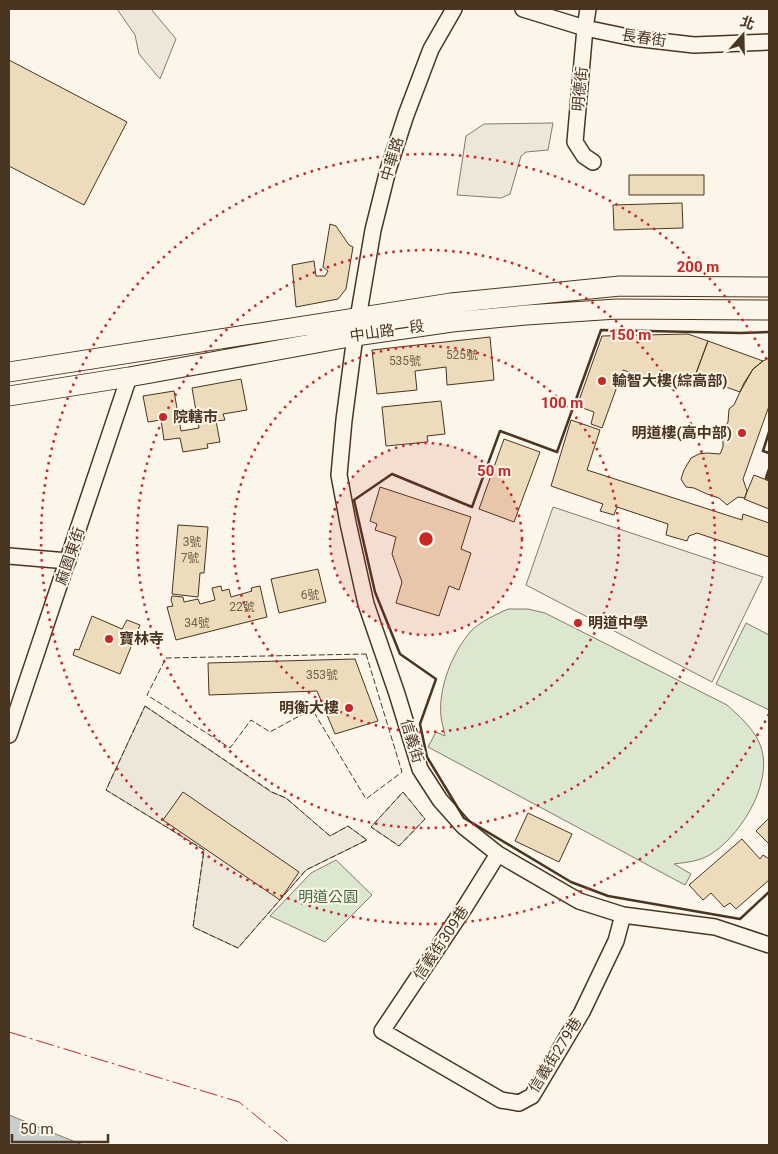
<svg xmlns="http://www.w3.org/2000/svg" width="778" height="1154" viewBox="0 0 778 1154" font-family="Roboto,'Noto Sans TC',sans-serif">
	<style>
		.green { fill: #dce7d0; stroke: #887966 }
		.parking { fill: #ede7d9; stroke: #887966 }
		.water { fill: #c9cecd; stroke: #887966 }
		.building { fill: #ecdcbc; stroke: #4a3520 }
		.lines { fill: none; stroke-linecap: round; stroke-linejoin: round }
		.minor-casing { stroke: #4a3520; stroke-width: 18 }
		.major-casing { stroke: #4a3520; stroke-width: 21 }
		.minor { stroke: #fbf6e9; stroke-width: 15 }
		.major { stroke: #fbf6e9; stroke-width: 19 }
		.fence { stroke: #4a3520; stroke-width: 1; stroke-dasharray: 6 2.5; stroke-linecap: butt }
		.wall { stroke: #4a3520; stroke-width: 2.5 }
		.power { stroke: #c62828; stroke-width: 1; stroke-dasharray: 18 4 2.5 4; stroke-linecap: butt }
		.ring { fill: none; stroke: #c62828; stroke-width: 2.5; stroke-dasharray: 2.5 5 }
		.poi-dot { fill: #c62828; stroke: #fbf6e9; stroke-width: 2 }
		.labels { text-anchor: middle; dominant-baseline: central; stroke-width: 4; stroke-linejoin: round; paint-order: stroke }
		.number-label { font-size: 12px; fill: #725f47 }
		.street-label { font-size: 15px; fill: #4a3520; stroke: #fbf6e9 }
		.poi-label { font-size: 15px; font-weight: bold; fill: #4a3520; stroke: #fbf6e9; text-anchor: start }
		.park-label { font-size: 15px; fill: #436837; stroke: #fbf6e9 }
		.centre { fill: #c62828; stroke: #fbf6e9; stroke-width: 2.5 }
		.ring-label { font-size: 15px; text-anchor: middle; font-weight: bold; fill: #c62828; stroke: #fbf6e9; stroke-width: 4; stroke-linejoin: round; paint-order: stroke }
	</style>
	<rect width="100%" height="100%" fill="#fbf6e9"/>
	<path class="green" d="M 508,609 L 528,609 L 545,613 L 727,705 C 739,716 752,727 759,742 C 776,778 743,832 714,852 C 702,861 689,862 674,864 L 691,874 L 685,885 L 428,747 L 436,732 L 445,736 C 444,730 442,724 441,717 C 438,688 452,653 471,631 C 481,621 495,615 508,609 Z
		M 746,623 L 769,635 L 769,710 L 716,684 Z
		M 336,860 L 372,895 L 325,942 L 270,916 L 311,873 Z"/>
	<path class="parking" d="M 117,9 L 151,9 L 176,39 L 160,79 L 139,54 L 135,35 Z
		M 553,123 L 548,150 L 526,152 L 521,156 L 510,194 L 501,198 L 457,195 L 466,136 L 484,124 Z
		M 553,507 L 763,577 L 712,682 L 526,585 Z
		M 145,706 L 271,792 L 286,798 L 330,836 L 348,826 L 367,840 L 306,870 L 238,948 L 193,927 L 204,850 L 106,790 Z
		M 403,792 L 425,819 L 399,846 L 371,827 Z"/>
	<path class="water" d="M 9,1115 L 83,1145 L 9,1145 Z"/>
	<path class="building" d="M 9,60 L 127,122 L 84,205 L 9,166 Z
		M 629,175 L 704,175 L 704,195 L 629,195 Z
		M 682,203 L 683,228 L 614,230 L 613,205 Z
		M 330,224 L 336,226 L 349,245 L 353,247 L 346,289 L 338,299 L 296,307 L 292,265 L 314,261 L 316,276 L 325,276 L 328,271 L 323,267 Z
		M 688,334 L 708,341 L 695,376 L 671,387 L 623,370 L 602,428 L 591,424 L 594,412 L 577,406 L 602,336 Z
		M 490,337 L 494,380 L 447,385 L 446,367 L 415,371 L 417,390 L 377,394 L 372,350 Z
		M 708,341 L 763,361 L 753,369 L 740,392 L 695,376 Z
		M 769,358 L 769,406 L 743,479 L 747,491 L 745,498 L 738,497 L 727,505 L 719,498 L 707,494 L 694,488 L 686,487 L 681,479 L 684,470 L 691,458 L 699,454 L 707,453 L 720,454 L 723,447 L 723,440 L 725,427 L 728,422 L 729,409 L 734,405 L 744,383 L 753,369 L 763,361 Z
		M 241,379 L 247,410 L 223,414 L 225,420 L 216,421 L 220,442 L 207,444 L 208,448 L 183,452 L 180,438 L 164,440 L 161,420 L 148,422 L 143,396 L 174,391 L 181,431 L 199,428 L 192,388 Z
		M 441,401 L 445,434 L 427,436 L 428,442 L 386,446 L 382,407 Z
		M 571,420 L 600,430 L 587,470 L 742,520 L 743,514 L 769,523 L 769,557 L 697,533 L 689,536 L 687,541 L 666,535 L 668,524 L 617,507 L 614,515 L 600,511 L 603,504 L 551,486 Z
		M 504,439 L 540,452 L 514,522 L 479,509 Z
		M 754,475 L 769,481 L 769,509 L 744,499 Z
		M 380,487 L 471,517 L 461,549 L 471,553 L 459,590 L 449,586 L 439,616 L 396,603 L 402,582 L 392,554 L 396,537 L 375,530 L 377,524 L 370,521 Z
		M 178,525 L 208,527 L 204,573 L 200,573 L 198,597 L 172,594 Z
		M 318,569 L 326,602 L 279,613 L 271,579 Z
		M 221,586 L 222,591 L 229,589 L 231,597 L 252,591 L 251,588 L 260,586 L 267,617 L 176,640 L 167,607 L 173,606 L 171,600 L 172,596 L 183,597 L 184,602 L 198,599 L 200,604 L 215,600 L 212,588 Z
		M 92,616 L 122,629 L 127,620 L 140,625 L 120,674 L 73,655 L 75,649 L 79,650 Z
		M 355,659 L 378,721 L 335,734 L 317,691 L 209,695 L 208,663 Z
		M 183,792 L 299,872 L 280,900 L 163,820 Z
		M 528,813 L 572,834 L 559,862 L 515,841 Z
		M 769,818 L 769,844 L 756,831 Z
		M 742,839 L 760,859 L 763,855 L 769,859 L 769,880 L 736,909 L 730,903 L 724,907 L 711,893 L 703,900 L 689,885 Z"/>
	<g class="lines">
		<defs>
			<path id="minor" d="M 454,9 L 431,49 L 406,115 L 388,170 L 373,230 L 355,336 L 344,420 L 339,475 L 348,523 L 366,604 L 397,694 L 420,769 L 440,800 L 464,827 L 498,854 L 579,901 L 623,915 L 715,927 L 769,945
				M 523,9 L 585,28 L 633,38 L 694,45 L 769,42
				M 588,9 L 585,28 L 575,142 L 584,156 L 593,162
				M 9,556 L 68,561
				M 9,735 L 129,377
				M 498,854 L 465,907 L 382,1031 L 501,1100 L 519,1103 L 532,1096 L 582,1012 L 616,941 L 623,915"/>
			<path id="major" d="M 9,372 L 451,303 L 620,286 L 769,287
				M 9,396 L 129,377 L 355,336 L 452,322 L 526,315 L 617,309 L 769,310"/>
		</defs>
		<use href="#minor" class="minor-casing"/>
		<use href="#major" class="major-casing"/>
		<use href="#minor" class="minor"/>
		<use href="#major" class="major"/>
		<path class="fence" d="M 366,654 L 402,772 L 366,799 L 312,709 L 270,732 L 251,720 L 230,748 L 147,695 L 166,658 Z
			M 145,706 L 272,792 L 286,798 L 330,836 L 348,826 L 367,840 L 306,870 L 238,948 L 193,927 L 204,850 L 106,790 Z
			M 403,792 L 425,819 L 399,846 L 371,827 Z"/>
		<path class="wall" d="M 769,332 L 740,333 L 601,330 L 557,452 L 500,431 L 472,507 L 392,474 L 354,500 L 375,592 L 400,654 L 436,679 L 420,724 L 427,757 L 464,818 L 571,882 L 608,896 L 740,919 L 769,892
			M 769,432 L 763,451 L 769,453
			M 769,469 L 766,478 L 769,479"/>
		<path class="power" d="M 9,1032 L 239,1102 L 292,1145"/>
	</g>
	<circle cx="426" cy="539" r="96" fill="#c62828" fill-opacity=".12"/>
	<g class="ring">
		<circle cx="426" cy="539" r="96"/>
		<circle cx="426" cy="539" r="193"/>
		<circle cx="426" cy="539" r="289"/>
		<path d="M769 714A385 385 0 1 1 769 364"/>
	</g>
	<g class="poi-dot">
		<circle cx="602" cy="381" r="5"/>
		<circle cx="163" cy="417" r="5"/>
		<circle cx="742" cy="433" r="5"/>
		<circle cx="578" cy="623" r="5"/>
		<circle cx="109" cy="639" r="5"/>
		<circle cx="349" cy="708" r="5"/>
	</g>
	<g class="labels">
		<g class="number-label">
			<text x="462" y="355">525號</text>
			<text x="405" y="361">535號</text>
			<text x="192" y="542">3號</text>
			<text x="190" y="558">7號</text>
			<text x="310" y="595">6號</text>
			<text x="242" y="607">22號</text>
			<text x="197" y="623">34號</text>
			<text x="322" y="675">353號</text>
		</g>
		<g class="street-label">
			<text transform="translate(644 38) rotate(8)">長春街</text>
			<text transform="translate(580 89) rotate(-85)">明德街</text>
			<text transform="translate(392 159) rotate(-73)">中華路</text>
			<text transform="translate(387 331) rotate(-8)">中山路一段</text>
			<text transform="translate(70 556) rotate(-71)">麻園東街</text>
			<text transform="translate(412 741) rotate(73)">信義街</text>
			<text transform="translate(441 943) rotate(-56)">信義街309巷</text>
			<text transform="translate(555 1055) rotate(-58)">信義街279巷</text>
		</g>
		<g class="poi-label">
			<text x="612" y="381">輸智大樓(綜高部)</text>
			<text x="173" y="417">院轄市</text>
			<text x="732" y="433" text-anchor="end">明道樓(高中部)</text>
			<text x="588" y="623">明道中學</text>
			<text x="119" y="639">寶林寺</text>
			<text x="339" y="708" text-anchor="end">明衡大樓</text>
		</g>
		<g class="park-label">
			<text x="328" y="897">明道公園</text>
		</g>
	</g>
	<circle cx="426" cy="539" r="8" class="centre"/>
	<g class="ring-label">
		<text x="698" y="272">200 m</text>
		<text x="630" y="340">150 m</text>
		<text x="562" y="408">100 m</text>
		<text x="494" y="476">50 m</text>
	</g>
	<rect width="778" height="1154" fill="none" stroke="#4a3520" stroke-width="20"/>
	<g transform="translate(743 35) rotate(20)" stroke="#fbf6e9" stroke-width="4" paint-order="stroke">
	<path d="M0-4L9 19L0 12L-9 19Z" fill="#4a3520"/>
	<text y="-8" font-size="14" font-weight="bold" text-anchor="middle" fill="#4a3520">北</text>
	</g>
	<path d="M12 1134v8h96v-8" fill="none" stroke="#4a3520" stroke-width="2.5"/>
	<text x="20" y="1134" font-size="15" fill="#4a3520" stroke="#fbf6e9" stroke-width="4" paint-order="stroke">50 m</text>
</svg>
